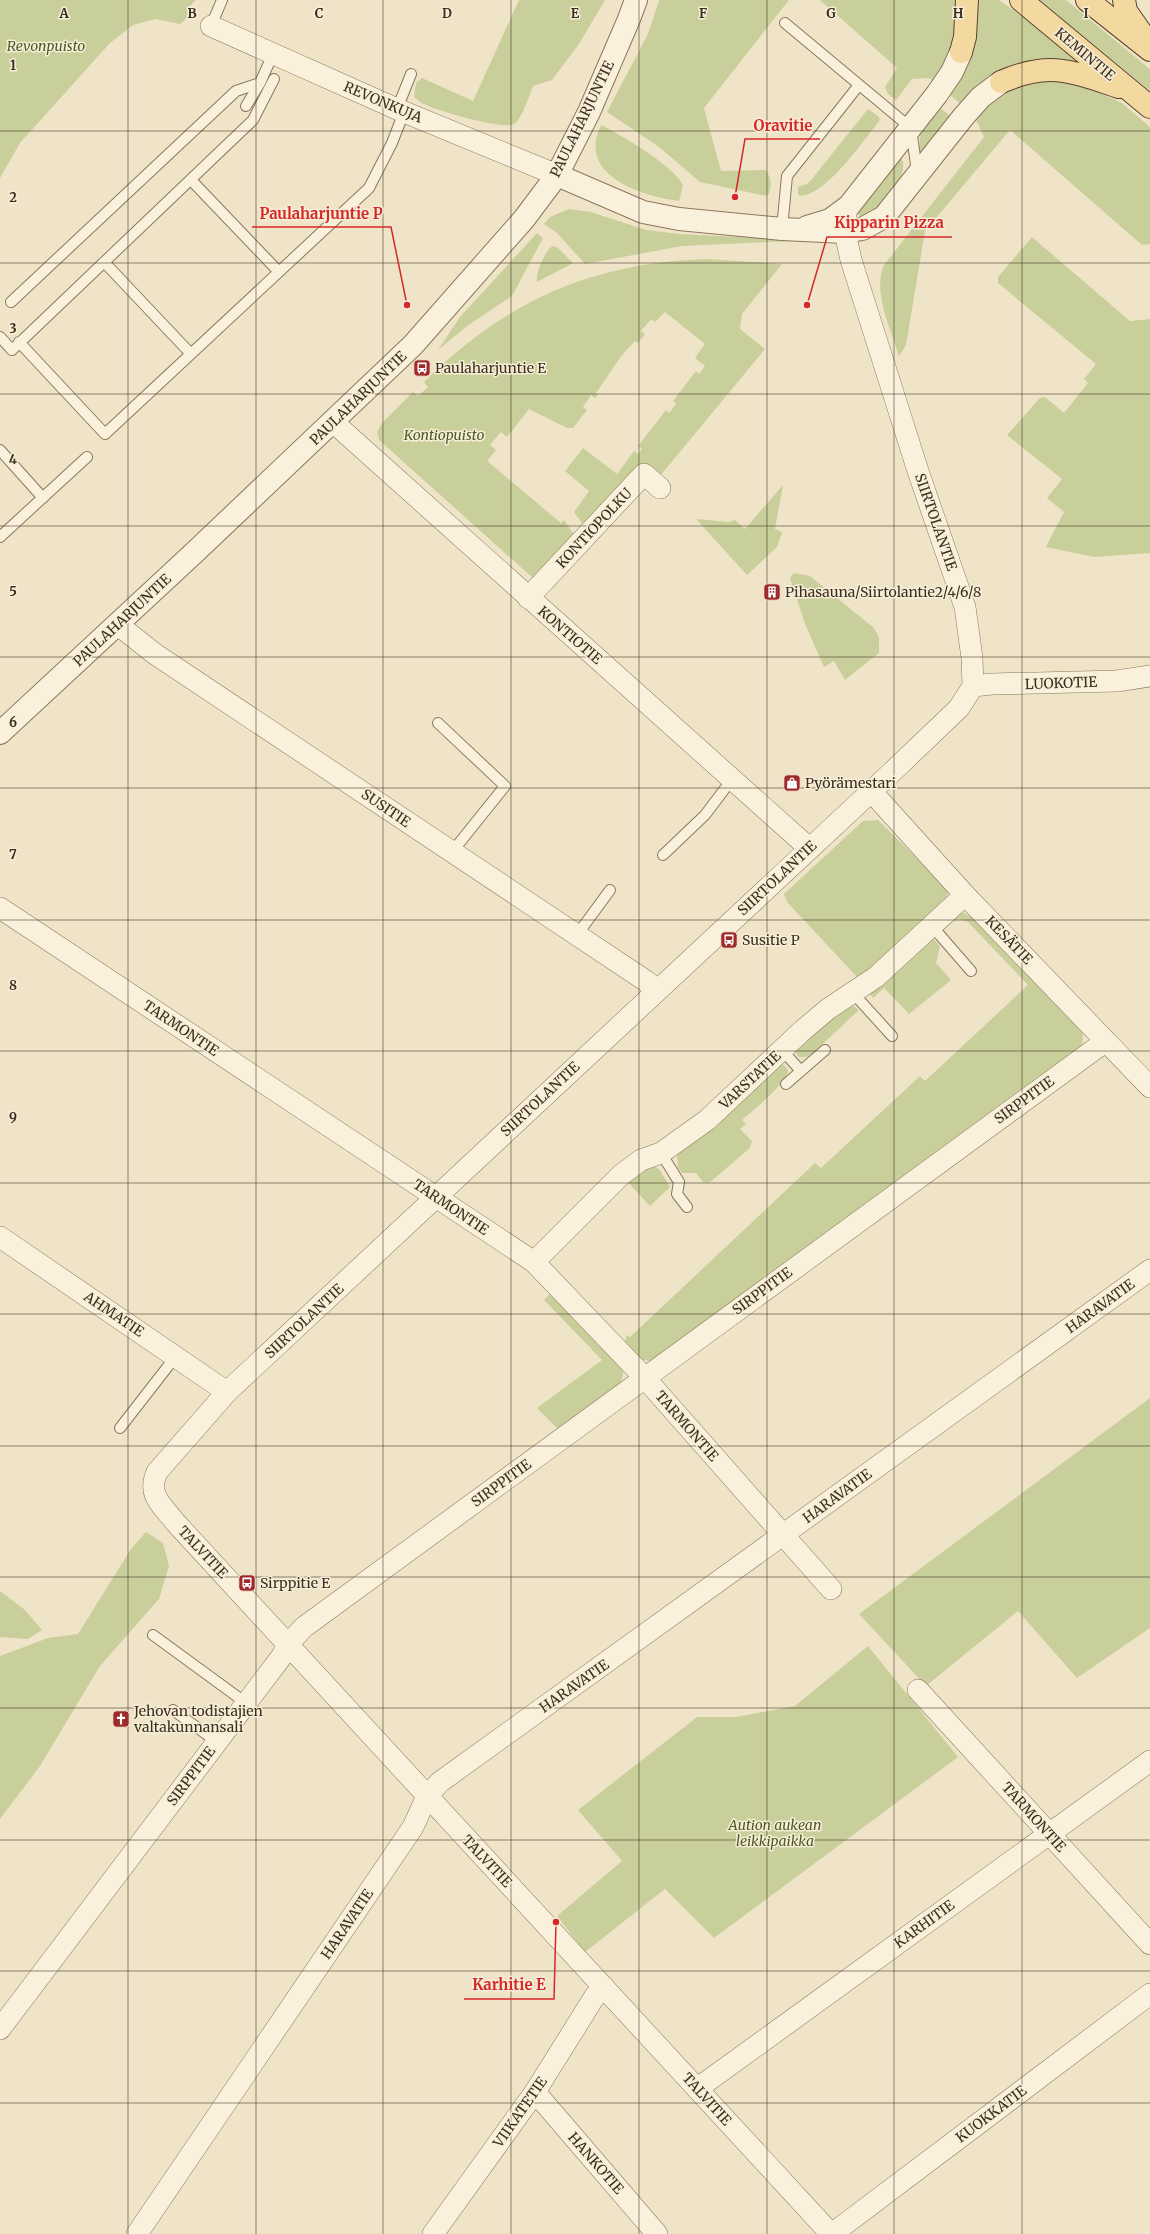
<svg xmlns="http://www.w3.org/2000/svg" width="1150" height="2234" viewBox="0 0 1150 2234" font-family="Merriweather,serif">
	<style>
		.green { fill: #c9cf9b }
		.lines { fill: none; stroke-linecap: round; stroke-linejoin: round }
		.service-casing { stroke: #8d765c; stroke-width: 12 }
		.minor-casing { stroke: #8d765c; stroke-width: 22 }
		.tertiary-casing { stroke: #8d765c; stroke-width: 24 }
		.primary-casing { stroke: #5b4430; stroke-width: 24 }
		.service { stroke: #faf1dc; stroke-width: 10 }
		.minor { stroke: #faf1dc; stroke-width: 21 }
		.tertiary { stroke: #faf1dc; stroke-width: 22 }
		.primary { stroke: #f3d9a0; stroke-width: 22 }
		.grid { fill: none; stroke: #3d2e20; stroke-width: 1; stroke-opacity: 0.55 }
		.labels { text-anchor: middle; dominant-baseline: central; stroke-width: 3; stroke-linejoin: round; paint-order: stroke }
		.park-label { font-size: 14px; font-style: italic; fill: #4d5a26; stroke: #f7eed8 }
		.street-label { font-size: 14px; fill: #3d2e20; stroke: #f7eed8 }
		.poi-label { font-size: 14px; fill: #3d2e20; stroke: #f7eed8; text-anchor: start }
		.grid-label { font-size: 13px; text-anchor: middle; font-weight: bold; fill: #3d2e20; stroke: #f7eed8; stroke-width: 3; stroke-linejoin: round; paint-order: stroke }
		.leader { fill: none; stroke: #d62828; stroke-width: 1.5 }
		.callout-dot { fill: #d62828; stroke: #f7eed8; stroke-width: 1.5 }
		.callout-label { font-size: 15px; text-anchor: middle; font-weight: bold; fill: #d62828; stroke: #f7eed8; stroke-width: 3; stroke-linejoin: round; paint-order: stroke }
	</style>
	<rect width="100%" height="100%" fill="#f0e4c8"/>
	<path class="green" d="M 0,0 L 196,0 L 187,9 L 187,18 L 180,24 L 156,19 L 133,25 L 110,43 L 20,143 L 0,178 Z
		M 519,0 L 605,0 L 579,44 L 552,80 L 533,86 C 529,96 522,119 514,124 C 503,130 437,111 424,104 C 420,103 417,99 414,97 L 416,83 L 422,78 L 473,101 Z
		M 659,0 L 789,0 L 704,108 L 721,171 L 766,170 C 771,178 772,184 769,194 L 766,196 L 700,182 L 659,147 L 607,112 L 648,34 Z
		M 820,0 L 958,0 L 952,50 L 934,82 L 929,78 L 912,79 L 896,100 L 888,94 L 885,87 L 897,68 Z
		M 977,0 L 999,0 L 1048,35 L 1085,65 L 1066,63 L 963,106 L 950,95 L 962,76 Z
		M 1040,0 L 1066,0 L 1150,69 L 1150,91 Z
		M 1042,78 L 1084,85 L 1122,103 L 1150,127 L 1150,244 L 1142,245 L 1010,130 L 925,231 L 906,345 L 899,356 C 891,329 872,291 884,265 L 984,137 L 974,115 L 1007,87 Z
		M 940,108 L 953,118 L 919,156 L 920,133 Z
		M 868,109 L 878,116 L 880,120 C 865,138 823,201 798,195 L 798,187 L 807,184 L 811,180 Z
		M 601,125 C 618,133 678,168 683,186 L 679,201 C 642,196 576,176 601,125 Z
		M 900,157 C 912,169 888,201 878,210 C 874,215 865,217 859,220 L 859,211 Z
		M 569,209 L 591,212 L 646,230 L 680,234 L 796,240 L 795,241 L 682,246 L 585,264 L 557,233 L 544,224 L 550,217 Z
		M 537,233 L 543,238 L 512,296 L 467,326 L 438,350 L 460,317 Z
		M 1032,237 L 1130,321 L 1150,319 L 1150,553 L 1094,557 L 1046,547 L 1064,512 L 1047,498 L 1062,479 L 1007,435 L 1040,398 L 1045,397 L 1064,413 L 1088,383 L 1084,379 L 1096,364 L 998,283 L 998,277 Z
		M 553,246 L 557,247 L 573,263 L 537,282 C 535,275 545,249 553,246 Z
		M 706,259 L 782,264 L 742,314 L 740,329 L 765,349 L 660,476 L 644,463 L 586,529 L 574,512 L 589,491 L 565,471 L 583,448 L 617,474 L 634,451 L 638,454 L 642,449 L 638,446 L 666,410 L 669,413 L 676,404 L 673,401 L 696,371 L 699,374 L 705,366 L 695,358 L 705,344 L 665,312 L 655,322 L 651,319 L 641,331 L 645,334 L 638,343 L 635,341 L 622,355 L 596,393 L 598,395 L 595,398 L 591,395 L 583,407 L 587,410 L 573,428 L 567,428 L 529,409 L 507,437 L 501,432 L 490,445 L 496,450 L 487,461 L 561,523 L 564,520 L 573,533 L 571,538 L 533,578 L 379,440 L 377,432 L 382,423 L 413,392 L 418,396 L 428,387 L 424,382 C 506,301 591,263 706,259 Z
		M 783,485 L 775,529 L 782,532 L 777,547 L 747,575 L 696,519 L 729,522 L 735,520 L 745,529 Z
		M 794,573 L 810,576 L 874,628 L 879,638 L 879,653 L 845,680 L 834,661 L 824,667 L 805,624 L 790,578 Z
		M 878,820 L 948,889 L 947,905 L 861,978 L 857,977 L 787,902 L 784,894 L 863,821 Z
		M 962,912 L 974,918 L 1081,1030 L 1083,1035 L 1082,1048 L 651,1361 L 642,1360 L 623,1346 L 627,1335 L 630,1337 L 815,1163 L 821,1168 L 920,1076 L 925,1081 L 1028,985 L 968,922 L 959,919 L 954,921 L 942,932 L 941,930 L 954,914 Z
		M 931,936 L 940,946 L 936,963 L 951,980 L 909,1014 L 884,988 L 873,998 L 869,993 Z
		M 852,1005 L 859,1010 L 813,1053 L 806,1057 L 799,1057 L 794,1050 L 802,1039 Z
		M 780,1061 L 788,1070 C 787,1084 753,1110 742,1120 L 746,1124 L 740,1129 L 752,1141 L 750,1148 L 709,1183 L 703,1182 L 696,1173 L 682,1173 L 678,1168 L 677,1154 Z
		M 652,1165 L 659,1169 L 670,1187 L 650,1206 L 626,1180 Z
		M 551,1293 L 624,1370 L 620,1386 L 559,1430 L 537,1408 L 602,1360 L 544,1300 Z
		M 1150,1398 L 1150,1628 L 1077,1678 L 1018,1611 L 926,1686 L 859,1614 Z
		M 146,1532 L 163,1543 L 169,1566 L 159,1599 L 100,1666 L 40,1766 L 0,1819 L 0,1656 L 48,1638 L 78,1634 L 131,1549 Z
		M 0,1591 L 25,1610 L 42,1630 L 28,1639 L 0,1637 Z
		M 868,1646 L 958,1757 L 714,1938 L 665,1889 L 585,1952 L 557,1916 L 622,1861 L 578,1810 L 697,1717 L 736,1717 L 795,1706 Z"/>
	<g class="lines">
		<defs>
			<path id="service" d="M 785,23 L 911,128 L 917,172
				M 211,26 L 222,0
				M 246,106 L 260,83 L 273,54
				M 397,109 L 411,74
				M 191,180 L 279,272
				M 782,229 L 787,176 L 859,85
				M 104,262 L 191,354
				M 11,302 L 236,91 L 260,83
				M 0,337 L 12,350 L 253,120 L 274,79
				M 19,342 L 105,434 L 369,188 L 392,143 L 404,112
				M 0,450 L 43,498
				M 0,537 L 87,457
				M 438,723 L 505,786 L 452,852
				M 663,855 L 705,815 L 733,778
				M 932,926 L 971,971
				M 577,935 L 610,890
				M 853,993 L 892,1036
				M 782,1050 L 801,1071
				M 786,1084 L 825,1050
				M 661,1153 L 679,1182 L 677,1194 L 687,1207
				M 120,1428 L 176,1356
				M 153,1635 L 246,1703
				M 173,1710 L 217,1742"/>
			<path id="minor" d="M 211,26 L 397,109 L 557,175
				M 333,422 L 809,848
				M 528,598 L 644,474 L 660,488
				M 117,624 L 155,654 L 646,981 L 657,990
				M 973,686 L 992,684 L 1117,681 L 1150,676
				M 871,791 L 965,895 L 1150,1087
				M 0,908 L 534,1262 L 644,1377 L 831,1589
				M 0,1237 L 227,1392
				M 534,1262 L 621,1175 L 641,1160 L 661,1153 L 707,1120 L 803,1030 L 828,1009 L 876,977 L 965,895
				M 918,1690 L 1150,1944
				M 0,2029 L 282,1656 L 288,1644 L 304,1627 L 1106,1041
				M 698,2088 L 1150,1761
				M 535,2092 L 657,2234
				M 137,2234 L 413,1827 L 427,1796 L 440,1782 L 1150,1270
				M 433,2234 L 535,2092 L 595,1996 L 604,1987
				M 831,2234 L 175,1522 C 161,1504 147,1495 157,1472 L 227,1392 L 892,772 L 959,708 L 973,686 L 972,658 L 965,607 L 918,471 L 851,260 L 845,232 L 846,214
				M 832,2234 L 1150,1994"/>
			<path id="tertiary" d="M 557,175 L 643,212 L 679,219 L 782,229 L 845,232 L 862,229 L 884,217 L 964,116 L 981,97 L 1001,82
				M 807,227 L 830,220 L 849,206 L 937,94 L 952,72 L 961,52
				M 0,733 L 195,552 L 413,345 L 524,219 L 557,175 L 589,112 L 629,19 L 636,0"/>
			<path id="primary" d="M 1021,0 L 1150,107
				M 1087,0 L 1150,50
				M 1124,0 L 1126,11 L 1144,37
				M 961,52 L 965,37 L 967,0
				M 1001,82 C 1049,61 1071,71 1119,87"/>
		</defs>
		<use href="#service" class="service-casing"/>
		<use href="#minor" class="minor-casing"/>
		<use href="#tertiary" class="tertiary-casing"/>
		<use href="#primary" class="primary-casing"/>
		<use href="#service" class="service"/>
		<use href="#minor" class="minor"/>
		<use href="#tertiary" class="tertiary"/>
		<use href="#primary" class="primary"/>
	</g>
	<path class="grid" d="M 128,0 L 128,2234M 256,0 L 256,2234M 383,0 L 383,2234M 511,0 L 511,2234M 639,0 L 639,2234M 767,0 L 767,2234M 894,0 L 894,2234M 1022,0 L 1022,2234M 0,131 L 1150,131M 0,263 L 1150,263M 0,394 L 1150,394M 0,526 L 1150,526M 0,657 L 1150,657M 0,788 L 1150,788M 0,920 L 1150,920M 0,1051 L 1150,1051M 0,1183 L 1150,1183M 0,1314 L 1150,1314M 0,1446 L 1150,1446M 0,1577 L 1150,1577M 0,1708 L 1150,1708M 0,1840 L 1150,1840M 0,1971 L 1150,1971M 0,2103 L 1150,2103"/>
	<defs>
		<symbol id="bus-square" viewBox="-11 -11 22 22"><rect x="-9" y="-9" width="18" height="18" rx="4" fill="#9e2a2b" stroke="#f7eed8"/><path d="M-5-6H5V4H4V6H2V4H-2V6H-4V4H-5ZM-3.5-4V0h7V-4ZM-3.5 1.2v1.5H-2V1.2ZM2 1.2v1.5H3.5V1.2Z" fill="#fff"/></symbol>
		<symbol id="building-square" viewBox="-11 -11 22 22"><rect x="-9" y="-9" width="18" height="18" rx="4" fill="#9e2a2b" stroke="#f7eed8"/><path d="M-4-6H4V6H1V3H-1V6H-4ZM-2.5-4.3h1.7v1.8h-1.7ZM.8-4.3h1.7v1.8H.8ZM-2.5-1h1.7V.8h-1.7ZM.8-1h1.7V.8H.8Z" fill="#fff"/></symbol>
		<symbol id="shop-square" viewBox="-11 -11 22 22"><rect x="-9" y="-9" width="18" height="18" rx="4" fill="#9e2a2b" stroke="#f7eed8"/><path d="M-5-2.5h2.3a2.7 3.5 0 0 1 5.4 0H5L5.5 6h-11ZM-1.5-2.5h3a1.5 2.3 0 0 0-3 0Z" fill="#fff"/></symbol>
		<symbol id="church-square" viewBox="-11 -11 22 22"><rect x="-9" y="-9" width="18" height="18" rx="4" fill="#9e2a2b" stroke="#f7eed8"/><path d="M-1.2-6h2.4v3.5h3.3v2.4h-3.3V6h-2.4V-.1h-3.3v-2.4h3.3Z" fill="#fff"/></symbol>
	</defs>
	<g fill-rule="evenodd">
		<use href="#bus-square" x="412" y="358" width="20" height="20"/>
		<use href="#building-square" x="762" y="582" width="20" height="20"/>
		<use href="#shop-square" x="782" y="773" width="20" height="20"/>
		<use href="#bus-square" x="719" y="930" width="20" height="20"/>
		<use href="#bus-square" x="237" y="1573" width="20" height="20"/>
		<use href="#church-square" x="111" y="1709" width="20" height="20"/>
	</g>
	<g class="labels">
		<g class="park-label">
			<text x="46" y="46">Revonpuisto</text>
			<text x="444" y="435">Kontiopuisto</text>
			<text x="775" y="1825">Aution aukean<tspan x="775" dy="16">leikkipaikka</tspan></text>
		</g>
		<g class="street-label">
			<text transform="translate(1085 54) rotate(40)">KEMINTIE</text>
			<text transform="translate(383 102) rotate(23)">REVONKUJA</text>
			<text transform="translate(582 119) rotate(-64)">PAULAHARJUNTIE</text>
			<text transform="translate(358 398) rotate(-44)">PAULAHARJUNTIE</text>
			<text transform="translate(936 522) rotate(71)">SIIRTOLANTIE</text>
			<text transform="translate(594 528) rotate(-47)">KONTIOPOLKU</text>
			<text transform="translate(122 620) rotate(-43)">PAULAHARJUNTIE</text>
			<text transform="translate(570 635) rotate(41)">KONTIOTIE</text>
			<text transform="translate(1061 683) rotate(-2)">LUOKOTIE</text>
			<text transform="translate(386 808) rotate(34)">SUSITIE</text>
			<text transform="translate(777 878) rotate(-43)">SIIRTOLANTIE</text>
			<text transform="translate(1009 940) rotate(46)">KESÄTIE</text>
			<text transform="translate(181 1028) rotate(34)">TARMONTIE</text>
			<text transform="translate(750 1080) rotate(-43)">VARSTATIE</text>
			<text transform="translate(540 1099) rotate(-43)">SIIRTOLANTIE</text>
			<text transform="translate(1024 1100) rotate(-36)">SIRPPITIE</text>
			<text transform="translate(451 1207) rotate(34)">TARMONTIE</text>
			<text transform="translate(762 1291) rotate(-36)">SIRPPITIE</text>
			<text transform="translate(1100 1306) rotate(-36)">HARAVATIE</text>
			<text transform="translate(114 1314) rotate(34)">AHMATIE</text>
			<text transform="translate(304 1321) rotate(-43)">SIIRTOLANTIE</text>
			<text transform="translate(687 1426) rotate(49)">TARMONTIE</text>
			<text transform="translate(501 1483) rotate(-36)">SIRPPITIE</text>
			<text transform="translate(837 1496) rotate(-36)">HARAVATIE</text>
			<text transform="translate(203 1552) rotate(47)">TALVITIE</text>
			<text transform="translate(574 1686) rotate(-35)">HARAVATIE</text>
			<text transform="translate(191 1776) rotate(-53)">SIRPPITIE</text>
			<text transform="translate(1034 1817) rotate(48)">TARMONTIE</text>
			<text transform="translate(487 1861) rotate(47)">TALVITIE</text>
			<text transform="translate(347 1924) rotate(-56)">HARAVATIE</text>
			<text transform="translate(924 1924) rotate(-36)">KARHITIE</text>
			<text transform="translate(707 2099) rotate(48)">TALVITIE</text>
			<text transform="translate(520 2112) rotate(-55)">VIIKATETIE</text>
			<text transform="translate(991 2114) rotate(-37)">KUOKKATIE</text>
			<text transform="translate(596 2163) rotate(49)">HANKOTIE</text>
		</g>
		<g class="poi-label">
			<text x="435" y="368">Paulaharjuntie E</text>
			<text x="785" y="592">Pihasauna/Siirtolantie2/4/6/8</text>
			<text x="805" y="783">Pyörämestari</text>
			<text x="742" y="940">Susitie P</text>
			<text x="260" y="1583">Sirppitie E</text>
			<text x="134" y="1711">Jehovan todistajien<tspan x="134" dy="16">valtakunnansali</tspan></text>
		</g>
	</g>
	<g class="grid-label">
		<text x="64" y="18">A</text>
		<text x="192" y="18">B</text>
		<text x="319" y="18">C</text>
		<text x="447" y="18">D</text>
		<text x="575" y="18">E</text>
		<text x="703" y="18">F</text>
		<text x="831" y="18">G</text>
		<text x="958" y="18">H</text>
		<text x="1086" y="18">I</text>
		<text x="13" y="70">1</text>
		<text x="13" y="202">2</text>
		<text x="13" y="333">3</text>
		<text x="13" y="464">4</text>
		<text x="13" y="596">5</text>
		<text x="13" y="727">6</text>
		<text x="13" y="859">7</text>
		<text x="13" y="990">8</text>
		<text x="13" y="1122">9</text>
	</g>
	<path class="leader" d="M735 197L745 139H820M407 305L391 227H252M807 305L827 237H952M556 1922L554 1999H464"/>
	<g class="callout-dot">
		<circle cx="735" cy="197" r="4"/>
		<circle cx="407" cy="305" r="4"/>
		<circle cx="807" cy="305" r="4"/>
		<circle cx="556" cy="1922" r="4"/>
	</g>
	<g class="callout-label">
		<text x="783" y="131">Oravitie</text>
		<text x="321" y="219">Paulaharjuntie P</text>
		<text x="889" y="228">Kipparin Pizza</text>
		<text x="509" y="1990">Karhitie E</text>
	</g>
</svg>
